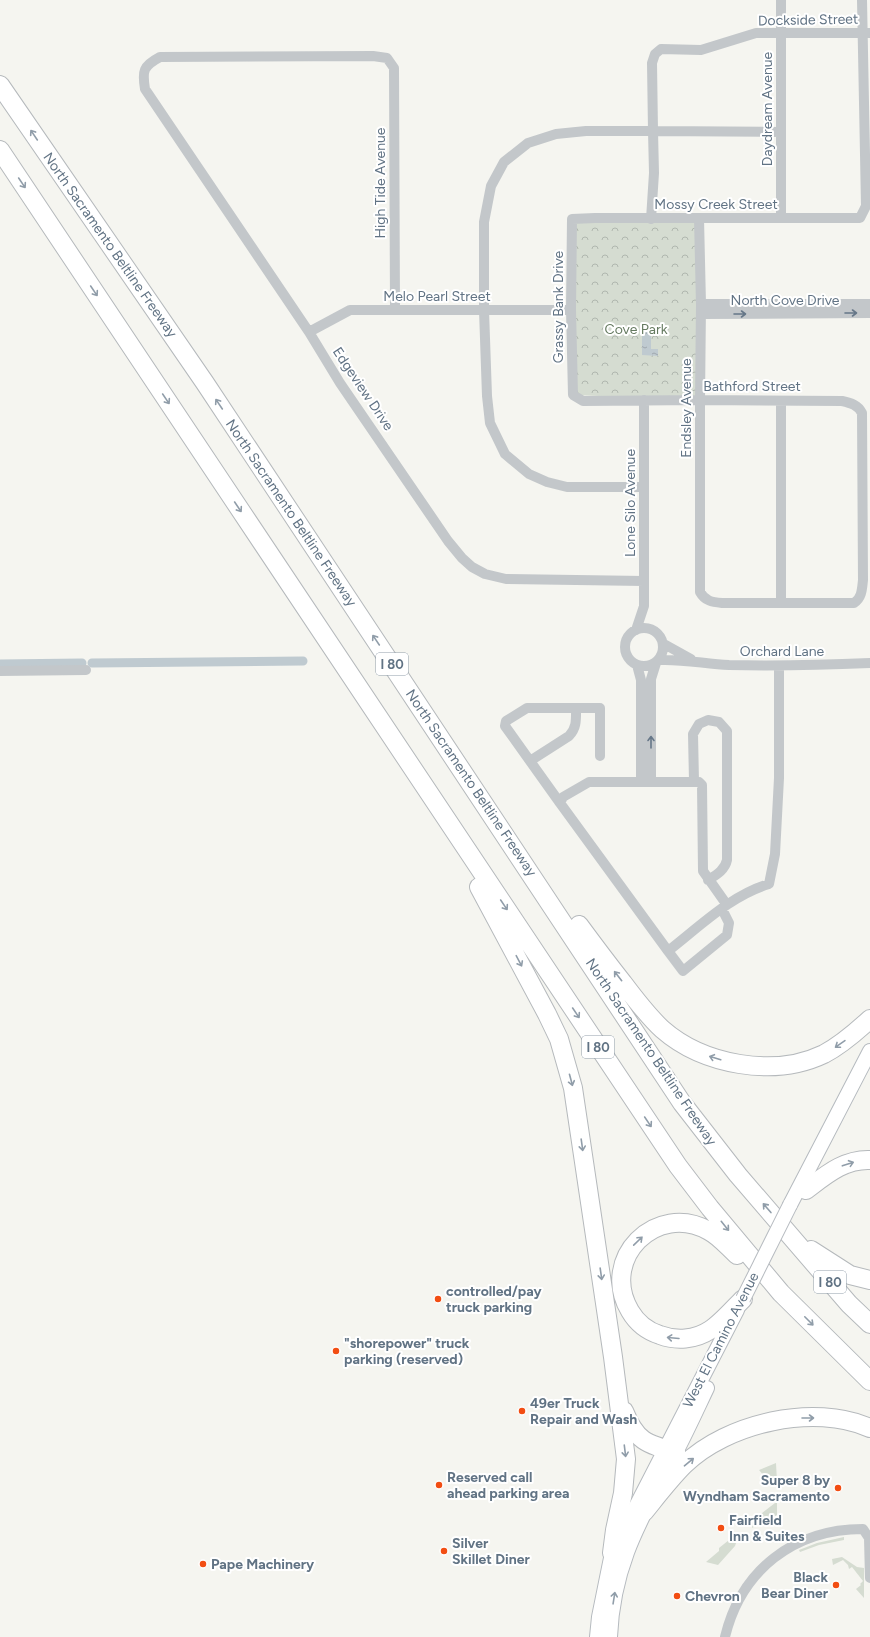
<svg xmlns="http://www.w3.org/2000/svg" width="870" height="1637" viewBox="0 0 870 1637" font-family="Figtree,sans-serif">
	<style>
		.green { fill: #d5dcd1 }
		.park { fill: url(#park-crowns) }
		.water { fill: url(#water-ripples) }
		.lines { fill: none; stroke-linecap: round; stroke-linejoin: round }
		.canal { stroke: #bfcad0; stroke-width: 9 }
		.secondary-casing { stroke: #b5babf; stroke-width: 16 }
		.motorway-casing { stroke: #b5b9bc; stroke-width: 20 }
		.minor { stroke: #c3c7ca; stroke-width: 10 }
		.secondary { stroke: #fff; stroke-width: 14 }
		.motorway { stroke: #fff; stroke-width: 18 }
		.secondary-bridge-casing { stroke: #b5babf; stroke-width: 16; stroke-linecap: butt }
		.secondary-bridge { stroke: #fff; stroke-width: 14 }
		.oneway { stroke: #909da9 }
		.oneway2 { stroke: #678 }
		.poi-dot { fill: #f24d12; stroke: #fff; stroke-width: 1.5 }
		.labels { text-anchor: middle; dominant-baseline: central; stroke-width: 4; stroke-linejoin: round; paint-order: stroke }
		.shield { fill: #fff; stroke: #909da9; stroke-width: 1 }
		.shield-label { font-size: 13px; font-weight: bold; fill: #617384 }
		.street-label { font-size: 14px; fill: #617384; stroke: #fff }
		.park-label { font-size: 14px; fill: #657a60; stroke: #fff }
		.poi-label { font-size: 14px; font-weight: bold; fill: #617384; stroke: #fff; text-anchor: start }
	</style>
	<defs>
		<pattern id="park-crowns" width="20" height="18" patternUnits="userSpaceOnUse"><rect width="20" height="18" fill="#d5dcd1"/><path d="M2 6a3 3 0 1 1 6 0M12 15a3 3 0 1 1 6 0" fill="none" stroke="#b0b7af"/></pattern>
		<pattern id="water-ripples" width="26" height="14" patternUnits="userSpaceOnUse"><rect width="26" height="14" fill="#bfcad0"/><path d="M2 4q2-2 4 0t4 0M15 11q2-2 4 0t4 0" fill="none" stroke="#9fa8ae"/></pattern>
	</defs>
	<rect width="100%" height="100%" fill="#f5f5f0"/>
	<path class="green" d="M 776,1463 L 777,1482 L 771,1484 L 759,1470 Z
		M 775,1503 L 777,1503 L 777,1515 L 752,1528 L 753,1520 Z
		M 844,1537 L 844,1540 L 819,1545 L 800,1552 L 799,1550 L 817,1543 Z
		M 729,1540 L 737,1540 L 735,1546 L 718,1565 L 706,1562 L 719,1551 L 719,1548 Z
		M 842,1557 L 857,1567 L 864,1568 L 864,1598 L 856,1589 L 861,1585 L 860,1584 L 863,1581 L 852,1567 L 849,1569 L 848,1565 L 843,1560 L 833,1565 L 832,1559 Z"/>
	<path class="park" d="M 699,218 L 700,400 L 573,395 L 572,219 Z"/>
	<path class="water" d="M 642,328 L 651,328 L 651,349 L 658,349 L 658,356 L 642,355 Z"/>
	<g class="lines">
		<path class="canal" d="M 92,663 L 303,661
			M 0,664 L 82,663"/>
		<defs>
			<path id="secondary" d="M 790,1205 L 870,1051
				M 597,1637 L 599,1617 L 612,1553 L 737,1310
				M 610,1637 C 613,1562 643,1516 676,1452 C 687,1431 697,1409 707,1388"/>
			<path id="motorway" d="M 0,85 L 205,383 L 682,1103 L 738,1175 L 849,1304 L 870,1324
				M 0,150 L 678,1166 L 710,1208 L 781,1293 L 870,1381
				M 479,887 L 547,1014 L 559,1039 L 573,1088 L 613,1357 L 626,1459 L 623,1493 L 615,1530 L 612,1553
				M 579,925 C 593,944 608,964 623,983 C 635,999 647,1015 662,1029 C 703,1065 774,1078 824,1054 C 841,1045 856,1032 870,1019
				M 806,1190 C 826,1175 844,1159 870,1160
				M 811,1250 L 850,1275 L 870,1280
				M 737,1255 C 728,1247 719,1236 709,1231 C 656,1201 599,1259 630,1311 C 637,1323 647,1331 660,1335 C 676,1341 695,1340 710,1330 C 720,1324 734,1308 743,1299
				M 624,1411 C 636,1441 646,1444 676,1452
				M 644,1512 C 657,1496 670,1479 684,1465 C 727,1423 814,1403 870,1428"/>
		</defs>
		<use href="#secondary" class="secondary-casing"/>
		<use href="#motorway" class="motorway-casing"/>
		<path class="minor" d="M 781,0 L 781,218
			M 699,218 L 701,304 L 700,400 L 700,592 C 705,601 712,602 722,603 L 854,603 C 862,598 862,589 863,580 L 862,413 C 858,405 851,403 842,401 L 700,400 L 583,401 L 573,395 L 571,310 L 572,219 L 595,218 L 860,218 L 866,206 L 862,0
			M 651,219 L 654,173 L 653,131 L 780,132
			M 701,304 L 870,304
			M 395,310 L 394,68 L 387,58 L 373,56 L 160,57 C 143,66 142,71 145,89 L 309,332 L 340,383 L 448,541 L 462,558 L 472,567 L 485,574 L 506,579 L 644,581
			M 701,314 L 870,313
			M 309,332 L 350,310 L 571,310
			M 781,401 L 781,603
			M 644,487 L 567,487 L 547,482 L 529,474 L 505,454 L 490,423 L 487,396 L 484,310 L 484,222 L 491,186 L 504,162 L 528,143 L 556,134 L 586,131 L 653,131 L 652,63 L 655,54 L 661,49 L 701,50 L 756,33 L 870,33
			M625 647a19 19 0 1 1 38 0a19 19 0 1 1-38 0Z
			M 636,630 L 644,606 L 644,400
			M 664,644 L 691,659
			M 660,660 C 683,659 706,664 729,665 C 776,666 823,665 870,663
			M 637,665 L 641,680 L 641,781
			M 0,671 L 86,670
			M 530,761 L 569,736 C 577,728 576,719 576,708
			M 651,781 L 651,679 L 656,663
			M 694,781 L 693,734 L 699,724 L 708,720 L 719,722 L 727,731 L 727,860 C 725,870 716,875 708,880
			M 560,803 L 505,726 L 506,721 L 527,708 L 600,708 L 600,756
			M 727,905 L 703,871 L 702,785 L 699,782 L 589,782 L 563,797 L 560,803 L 668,951 C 699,927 731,895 769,884 L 775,854 L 779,778 L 779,666
			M 668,951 L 683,971 L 727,935 L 729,923 L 722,909
			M 725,1637 C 741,1570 794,1529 863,1529 L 869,1538 L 870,1578"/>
		<use href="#secondary" class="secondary"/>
		<use href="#motorway" class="motorway"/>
		<defs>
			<path id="secondary-bridge" d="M 743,1299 L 790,1205"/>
		</defs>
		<use href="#secondary-bridge" class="secondary-bridge-casing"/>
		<use href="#secondary-bridge" class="secondary-bridge"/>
	</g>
	<defs><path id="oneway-shaft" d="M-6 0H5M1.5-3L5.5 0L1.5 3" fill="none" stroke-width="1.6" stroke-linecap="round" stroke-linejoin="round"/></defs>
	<g class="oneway">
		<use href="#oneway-shaft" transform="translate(34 135) rotate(-124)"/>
		<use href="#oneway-shaft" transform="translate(22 183) rotate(56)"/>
		<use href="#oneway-shaft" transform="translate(94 291) rotate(56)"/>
		<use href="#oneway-shaft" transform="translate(166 399) rotate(56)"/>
		<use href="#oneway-shaft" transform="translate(219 404) rotate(-124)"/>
		<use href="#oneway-shaft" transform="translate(238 507) rotate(56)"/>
		<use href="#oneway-shaft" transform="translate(376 640) rotate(-124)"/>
		<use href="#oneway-shaft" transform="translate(504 905) rotate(56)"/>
		<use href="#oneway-shaft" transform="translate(519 961) rotate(62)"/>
		<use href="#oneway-shaft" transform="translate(618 976) rotate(-128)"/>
		<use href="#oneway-shaft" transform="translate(576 1013) rotate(56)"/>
		<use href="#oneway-shaft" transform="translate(840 1044) rotate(145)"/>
		<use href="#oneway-shaft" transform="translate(715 1058) rotate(-163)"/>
		<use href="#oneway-shaft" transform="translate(571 1080) rotate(75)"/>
		<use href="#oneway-shaft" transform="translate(648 1122) rotate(56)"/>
		<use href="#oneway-shaft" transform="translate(582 1145) rotate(82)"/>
		<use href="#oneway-shaft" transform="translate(848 1164) rotate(-18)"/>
		<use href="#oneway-shaft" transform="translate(767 1208) rotate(-131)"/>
		<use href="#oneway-shaft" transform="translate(725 1226) rotate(51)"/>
		<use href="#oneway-shaft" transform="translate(638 1241) rotate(-44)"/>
		<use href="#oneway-shaft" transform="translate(601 1274) rotate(82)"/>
		<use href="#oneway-shaft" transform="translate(809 1321) rotate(45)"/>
		<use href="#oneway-shaft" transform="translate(673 1338) rotate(-175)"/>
		<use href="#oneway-shaft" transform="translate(808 1418)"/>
		<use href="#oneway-shaft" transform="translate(625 1451) rotate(83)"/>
		<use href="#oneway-shaft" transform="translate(689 1462) rotate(-40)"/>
		<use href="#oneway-shaft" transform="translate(614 1598) rotate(-81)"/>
	</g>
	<g class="oneway2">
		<use href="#oneway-shaft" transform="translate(851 313)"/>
		<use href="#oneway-shaft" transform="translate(740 314)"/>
		<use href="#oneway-shaft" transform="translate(651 742) rotate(-90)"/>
	</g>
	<g class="poi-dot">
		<circle cx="438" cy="1299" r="4"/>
		<circle cx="336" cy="1351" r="4"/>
		<circle cx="522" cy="1411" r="4"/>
		<circle cx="439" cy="1485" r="4"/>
		<circle cx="838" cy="1488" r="4"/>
		<circle cx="721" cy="1528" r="4"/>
		<circle cx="444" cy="1551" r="4"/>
		<circle cx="203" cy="1564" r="4"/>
		<circle cx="836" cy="1585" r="4"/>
		<circle cx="677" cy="1596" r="4"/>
	</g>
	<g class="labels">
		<g class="shield">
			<rect x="376" y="653" width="32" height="22" rx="3"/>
			<rect x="582" y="1036" width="32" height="22" rx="3"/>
			<rect x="814" y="1271" width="32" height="22" rx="3"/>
		</g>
		<g class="shield-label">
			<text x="392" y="664">I 80</text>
			<text x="598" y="1047">I 80</text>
			<text x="830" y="1282">I 80</text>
		</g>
		<g class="street-label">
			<text transform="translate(808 20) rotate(-1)">Dockside Street</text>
			<text transform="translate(767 109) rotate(-90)">Daydream Avenue</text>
			<text transform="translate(380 183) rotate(-90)">High Tide Avenue</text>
			<text x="716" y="204">Mossy Creek Street</text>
			<text transform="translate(110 245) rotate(55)">North Sacramento Beltline Freeway</text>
			<text x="437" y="296">Melo Pearl Street</text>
			<text x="785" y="300">North Cove Drive</text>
			<text transform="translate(558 307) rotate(-90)">Grassy Bank Drive</text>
			<text x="752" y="386">Bathford Street</text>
			<text transform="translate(363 389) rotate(56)">Edgeview Drive</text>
			<text transform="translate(686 408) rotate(-90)">Endsley Avenue</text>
			<text transform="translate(630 503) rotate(-90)">Lone Silo Avenue</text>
			<text transform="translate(291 513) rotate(56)">North Sacramento Beltline Freeway</text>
			<text x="782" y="651">Orchard Lane</text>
			<text transform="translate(471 783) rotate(56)">North Sacramento Beltline Freeway</text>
			<text transform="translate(651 1052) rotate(56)">North Sacramento Beltline Freeway</text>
			<text transform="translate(721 1340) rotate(-63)">West El Camino Avenue</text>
		</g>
		<g class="park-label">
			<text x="636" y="329">Cove Park</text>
		</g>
		<g class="poi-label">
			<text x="446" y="1291">controlled/pay<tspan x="446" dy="16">truck parking</tspan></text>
			<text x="344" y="1343">"shorepower" truck<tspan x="344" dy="16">parking (reserved)</tspan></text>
			<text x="530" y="1403">49er Truck<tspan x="530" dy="16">Repair and Wash</tspan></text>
			<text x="447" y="1477">Reserved call<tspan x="447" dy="16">ahead parking area</tspan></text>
			<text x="830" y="1480" text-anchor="end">Super 8 by<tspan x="830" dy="16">Wyndham Sacramento</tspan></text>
			<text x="729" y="1520">Fairfield<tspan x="729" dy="16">Inn &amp; Suites</tspan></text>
			<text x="452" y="1543">Silver<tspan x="452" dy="16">Skillet Diner</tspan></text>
			<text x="211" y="1564">Pape Machinery</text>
			<text x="828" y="1577" text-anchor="end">Black<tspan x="828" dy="16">Bear Diner</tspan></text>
			<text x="685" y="1596">Chevron</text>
		</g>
	</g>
</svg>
